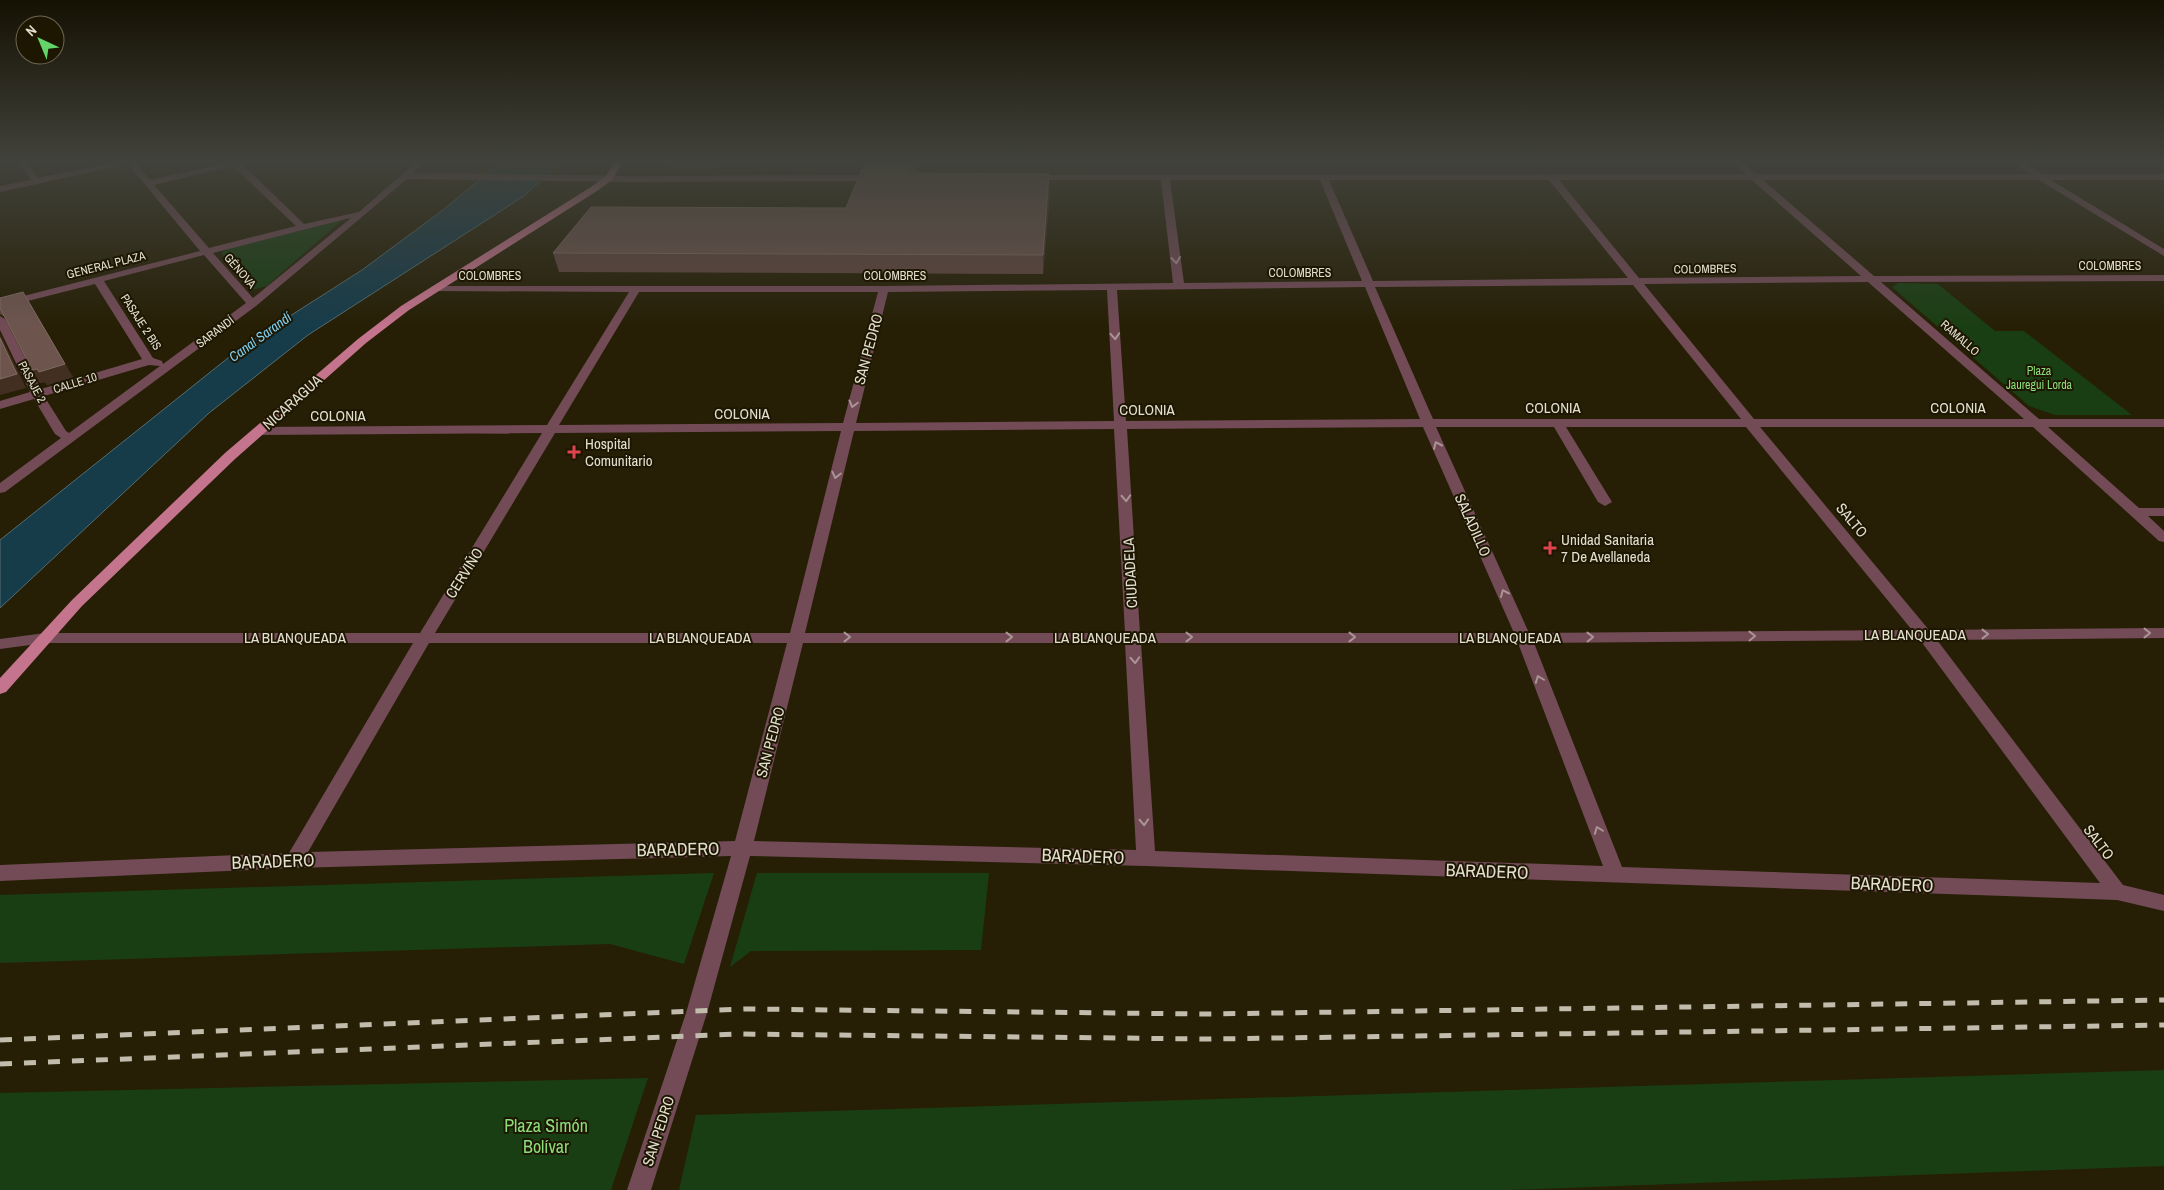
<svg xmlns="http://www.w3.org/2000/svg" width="2164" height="1190" viewBox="0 0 2164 1190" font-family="'Archivo Narrow',sans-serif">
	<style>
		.commercial { fill: #322418 }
		.green { fill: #1a3e13 }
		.water { fill: #163c4a; stroke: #546d72 }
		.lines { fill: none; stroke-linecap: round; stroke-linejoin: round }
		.minor { fill: #724b57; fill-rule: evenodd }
		.major { fill: #c5748d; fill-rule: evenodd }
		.rail { stroke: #c1bcab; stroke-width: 5; stroke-dasharray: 12 12; stroke-linecap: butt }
		.wall { fill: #5f453e }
		.shaded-wall { fill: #422f21 }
		.building { fill: #6d554e; stroke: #806b62 }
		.oneway { stroke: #aa9594 }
		.health-dot { fill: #e0444e; stroke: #1d1600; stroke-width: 2 }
		.labels { text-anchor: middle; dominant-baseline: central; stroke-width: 4; stroke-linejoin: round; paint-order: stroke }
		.far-street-label { font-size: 12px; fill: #e3dfd0; stroke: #1d1600 }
		.far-park-label { font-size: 12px; fill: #8bde7b; stroke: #1d1600 }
		.far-water-label { font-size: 14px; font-style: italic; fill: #7fd0f2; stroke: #1d1600 }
		.street-label { font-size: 15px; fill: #e3dfd0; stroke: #1d1600 }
		.poi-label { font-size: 15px; fill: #e3dfd0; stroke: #1d1600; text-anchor: start }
		.near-street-label { font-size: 18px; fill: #e3dfd0; stroke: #1d1600 }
		.near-park-label { font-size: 18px; fill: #8bde7b; stroke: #1d1600 }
	</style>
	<rect width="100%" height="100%" fill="#261f05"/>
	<path class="commercial" d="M 635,162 L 1714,162 L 1719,166 L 1711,169 L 629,172 Z"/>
	<path class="green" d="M 342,220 L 267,286 L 252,290 L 221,253 L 227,249 Z
		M 1898,283 L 1938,284 L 1995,331 L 2024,331 L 2132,415 L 2055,415 L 2029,406 L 1892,287 Z
		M 714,873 L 684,964 L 610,944 L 0,963 L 0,895 Z
		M 757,873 L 989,873 L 981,950 L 751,951 L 730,967 Z
		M 2164,1070 L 2164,1166 L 1508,1190 L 679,1190 L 696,1115 Z
		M 648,1078 L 611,1190 L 0,1190 L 0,1093 Z"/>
	<path class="water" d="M 501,162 L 561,162 L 524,196 L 308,335 L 209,413 L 0,608 L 0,540 L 243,346 L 362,270 L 443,210 Z"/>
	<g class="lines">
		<path class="minor" d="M 18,162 L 26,162 L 38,178 L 116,162 L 135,162 L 150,180 L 230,162 L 245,162 L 242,164 L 304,224 L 359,212 L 416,162 L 425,162 L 413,173 L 629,176 L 878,175 L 882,178 L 878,181 L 629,182 L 407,179 L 256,306 L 5,492 L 0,493 L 0,483 L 61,438 L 55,434 L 34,399 L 0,409 L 0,401 L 30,392 L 0,330 L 0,316 L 5,319 L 41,389 L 142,359 L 95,284 L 0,308 L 0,302 L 200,251 L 128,164 L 0,192 L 0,186 L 31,180 ZM 233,166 L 296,226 L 209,248 L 154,185 ZM 351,218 L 253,298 L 213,253 L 346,219 ZM 204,255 L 246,303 L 163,364 L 162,361 L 153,358 L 104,281 ZM 149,365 L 160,366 L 69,433 L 66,431 L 44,396 Z
			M 661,162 L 727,162 C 718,169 669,170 661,162 Z
			M 1733,162 L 1742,162 L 1756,174 L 2030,174 L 2012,162 L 2022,162 L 2042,174 L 2164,174 L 2164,180 L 2051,180 L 2164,249 L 2164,256 L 2039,180 L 1763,180 L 1874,276 L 2164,275 L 2164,281 L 1881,282 L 2039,419 L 2164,419 L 2164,427 L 2048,427 L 2139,508 L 2164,508 L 2164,516 L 2148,516 L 2164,531 L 2164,542 L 2159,541 L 2033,427 L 1760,427 L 1929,630 L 2164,628 L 2164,638 L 1937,640 L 2123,885 L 2164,895 L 2164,911 L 2117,900 L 1146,866 L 750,856 L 707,1013 L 651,1190 L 627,1190 L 686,1013 L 731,856 L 294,868 L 0,881 L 0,865 L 289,853 L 413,643 L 45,643 L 0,649 L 0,639 L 45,633 L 420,633 L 542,433 L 259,435 L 253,431 L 259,427 L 547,425 L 629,292 L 436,291 L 432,290 L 431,288 L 432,286 L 884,286 L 1173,283 L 1161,180 L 1031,180 L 1028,179 L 1028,175 L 1746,174 ZM 1170,180 L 1320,180 L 1362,281 L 1184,283 ZM 1329,180 L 1549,180 L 1628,278 L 1373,281 ZM 1559,180 L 1752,180 L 1861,276 L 1639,278 ZM 1868,282 L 2024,419 L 1754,419 L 1644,284 ZM 1633,285 L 1741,419 L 1433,419 L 1375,287 ZM 1365,287 L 1420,419 L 1126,421 L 1117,290 ZM 1107,290 L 1114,421 L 856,423 L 888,292 ZM 639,292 L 878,292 L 843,423 L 559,425 ZM 1423,427 L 1514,633 L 1140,633 L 1127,429 ZM 1436,427 L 1554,427 L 1598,502 L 1605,506 L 1612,502 L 1566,427 L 1746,427 L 1912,630 L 1529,633 ZM 1114,429 L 1125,633 L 805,633 L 854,431 ZM 841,431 L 790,633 L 435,633 L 555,433 ZM 1920,640 L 2100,883 L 1622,867 L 1534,643 ZM 429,643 L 787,643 L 735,841 L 308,852 ZM 803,643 L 1125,643 L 1136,850 L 754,841 ZM 1141,643 L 1518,643 L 1603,866 L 1155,851 Z"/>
		<path class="major" d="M 615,162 L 623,162 L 612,180 L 597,191 L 409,310 L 366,343 L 235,459 L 82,606 L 6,692 L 0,694 L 0,678 L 72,600 L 225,453 L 358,339 L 401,306 L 591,187 L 606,176 Z"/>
		<path class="rail" d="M 0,1040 L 745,1009 L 1208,1014 L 2164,1000
			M 0,1064 L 740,1034 L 1210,1039 L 2164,1025"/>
	</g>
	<path class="wall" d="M 867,162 L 920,162 L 916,173 L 1050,191 L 1043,274 L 559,272 L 553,253 L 846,208 L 868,166 Z
		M 0,298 L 73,377 L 47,385 L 45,382 L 40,383 L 5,317 L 0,314 Z"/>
	<path class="shaded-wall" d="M 915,162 L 920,162 L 916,174 Z
		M 911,166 L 912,183 L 908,173 Z
		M 1049,174 L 1050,191 L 1043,274 L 1043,255 Z
		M 23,292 L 73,377 L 47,385 L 45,382 L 40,383 L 32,370 Z
		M 0,334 L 26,388 L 0,395 Z"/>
	<path class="building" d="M 863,166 L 911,166 L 908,173 L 1049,174 L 1043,255 L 553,253 L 591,207 L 846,208 Z
		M 23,292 L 65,364 L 39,372 L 37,369 L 32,370 L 0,308 L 0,298 Z
		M 0,338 L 17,374 L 0,379 Z"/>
	<defs><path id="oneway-chevron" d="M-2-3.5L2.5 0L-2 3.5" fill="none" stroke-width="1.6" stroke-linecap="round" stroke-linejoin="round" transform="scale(1.25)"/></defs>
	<g class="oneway">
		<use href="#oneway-chevron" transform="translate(1176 260) rotate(83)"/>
		<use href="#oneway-chevron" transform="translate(1115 336) rotate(86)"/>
		<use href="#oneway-chevron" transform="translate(853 404) rotate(105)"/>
		<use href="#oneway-chevron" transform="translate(1437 445) rotate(-114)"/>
		<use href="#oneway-chevron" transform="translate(836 475) rotate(103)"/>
		<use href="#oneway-chevron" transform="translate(1126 498) rotate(87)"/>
		<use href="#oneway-chevron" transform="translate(1504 593) rotate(-114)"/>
		<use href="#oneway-chevron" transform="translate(2147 633)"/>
		<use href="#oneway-chevron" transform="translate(1985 634)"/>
		<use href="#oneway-chevron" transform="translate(1752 636) rotate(-1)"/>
		<use href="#oneway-chevron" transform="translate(847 637)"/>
		<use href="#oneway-chevron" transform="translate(1009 637)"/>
		<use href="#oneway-chevron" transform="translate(1189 637)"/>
		<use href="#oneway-chevron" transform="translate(1352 637)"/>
		<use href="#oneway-chevron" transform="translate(1590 637) rotate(-1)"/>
		<use href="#oneway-chevron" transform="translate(1135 660) rotate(87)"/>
		<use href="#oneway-chevron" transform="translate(1539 679) rotate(-111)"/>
		<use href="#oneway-chevron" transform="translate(1144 822) rotate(87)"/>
		<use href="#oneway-chevron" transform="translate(1598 830) rotate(-111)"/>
	</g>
	<linearGradient id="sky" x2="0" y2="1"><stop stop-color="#151103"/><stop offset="0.49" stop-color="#41423b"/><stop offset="1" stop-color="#41423b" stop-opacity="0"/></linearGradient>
	<rect width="2164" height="328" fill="url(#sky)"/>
	<g class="health-dot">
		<path d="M571.5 444.5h5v5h5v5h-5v5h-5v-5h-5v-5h5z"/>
		<path d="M1547.5 540.5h5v5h5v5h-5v5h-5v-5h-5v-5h5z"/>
	</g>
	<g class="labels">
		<g class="far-street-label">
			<text transform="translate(106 265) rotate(-14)">GENERAL PLAZA</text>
			<text x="2110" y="266">COLOMBRES</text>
			<text transform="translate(1705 269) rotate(-1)">COLOMBRES</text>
			<text transform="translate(240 271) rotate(49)">GÉNOVA</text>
			<text x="1300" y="273">COLOMBRES</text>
			<text x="490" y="276">COLOMBRES</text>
			<text x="895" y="276">COLOMBRES</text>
			<text transform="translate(141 322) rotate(57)">PASAJE 2 BIS</text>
			<text transform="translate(215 332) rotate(-37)">SARANDÍ</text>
			<text transform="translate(1960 338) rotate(41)">RAMALLO</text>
			<text transform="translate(32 382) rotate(62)">PASAJE 2</text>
			<text transform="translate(75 383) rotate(-17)">CALLE 10</text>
		</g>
		<g class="far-park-label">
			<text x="2039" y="371">Plaza<tspan x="2039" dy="14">Jauregui Lorda</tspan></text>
		</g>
		<g class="far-water-label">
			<text transform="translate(260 337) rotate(-36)">Canal Sarandí</text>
		</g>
		<g class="street-label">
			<text transform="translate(868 349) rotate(-75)">SAN PEDRO</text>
			<text transform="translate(292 402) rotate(-42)">NICARAGUA</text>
			<text x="1553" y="407">COLONIA</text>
			<text x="1958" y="407">COLONIA</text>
			<text x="1147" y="409">COLONIA</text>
			<text x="742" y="413">COLONIA</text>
			<text x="338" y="415">COLONIA</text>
			<text transform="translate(1852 520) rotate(50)">SALTO</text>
			<text transform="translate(1473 525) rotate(66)">SALADILLO</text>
			<text transform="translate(464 573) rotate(-58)">CERVIÑO</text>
			<text transform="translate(1130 573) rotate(-93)">CIUDADELA</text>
			<text x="1915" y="634">LA BLANQUEADA</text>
			<text x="295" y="637">LA BLANQUEADA</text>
			<text x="700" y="637">LA BLANQUEADA</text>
			<text x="1105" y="637">LA BLANQUEADA</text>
			<text x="1510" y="637">LA BLANQUEADA</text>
			<text transform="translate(770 742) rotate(-75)">SAN PEDRO</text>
			<text transform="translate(2099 842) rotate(53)">SALTO</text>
			<text transform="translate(658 1131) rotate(-72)">SAN PEDRO</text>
		</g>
		<g class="poi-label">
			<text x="585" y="443">Hospital<tspan x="585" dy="17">Comunitario</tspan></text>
			<text x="1561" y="539">Unidad Sanitaria<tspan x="1561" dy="17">7 De Avellaneda</tspan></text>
		</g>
		<g class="near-street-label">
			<text transform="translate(678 849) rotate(-1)">BARADERO</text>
			<text transform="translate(1083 856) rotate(2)">BARADERO</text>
			<text transform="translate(273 861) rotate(-2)">BARADERO</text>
			<text transform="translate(1487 871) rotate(2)">BARADERO</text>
			<text transform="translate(1892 884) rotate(2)">BARADERO</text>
		</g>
		<g class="near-park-label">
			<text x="546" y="1125">Plaza Simón<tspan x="546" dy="21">Bolívar</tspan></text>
		</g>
	</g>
	<g transform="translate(40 40) rotate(316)"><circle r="24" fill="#1d1600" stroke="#6c6653"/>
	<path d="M0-4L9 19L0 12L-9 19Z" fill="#62d469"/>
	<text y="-8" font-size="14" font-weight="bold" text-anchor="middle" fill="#e3dfd0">N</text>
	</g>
</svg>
